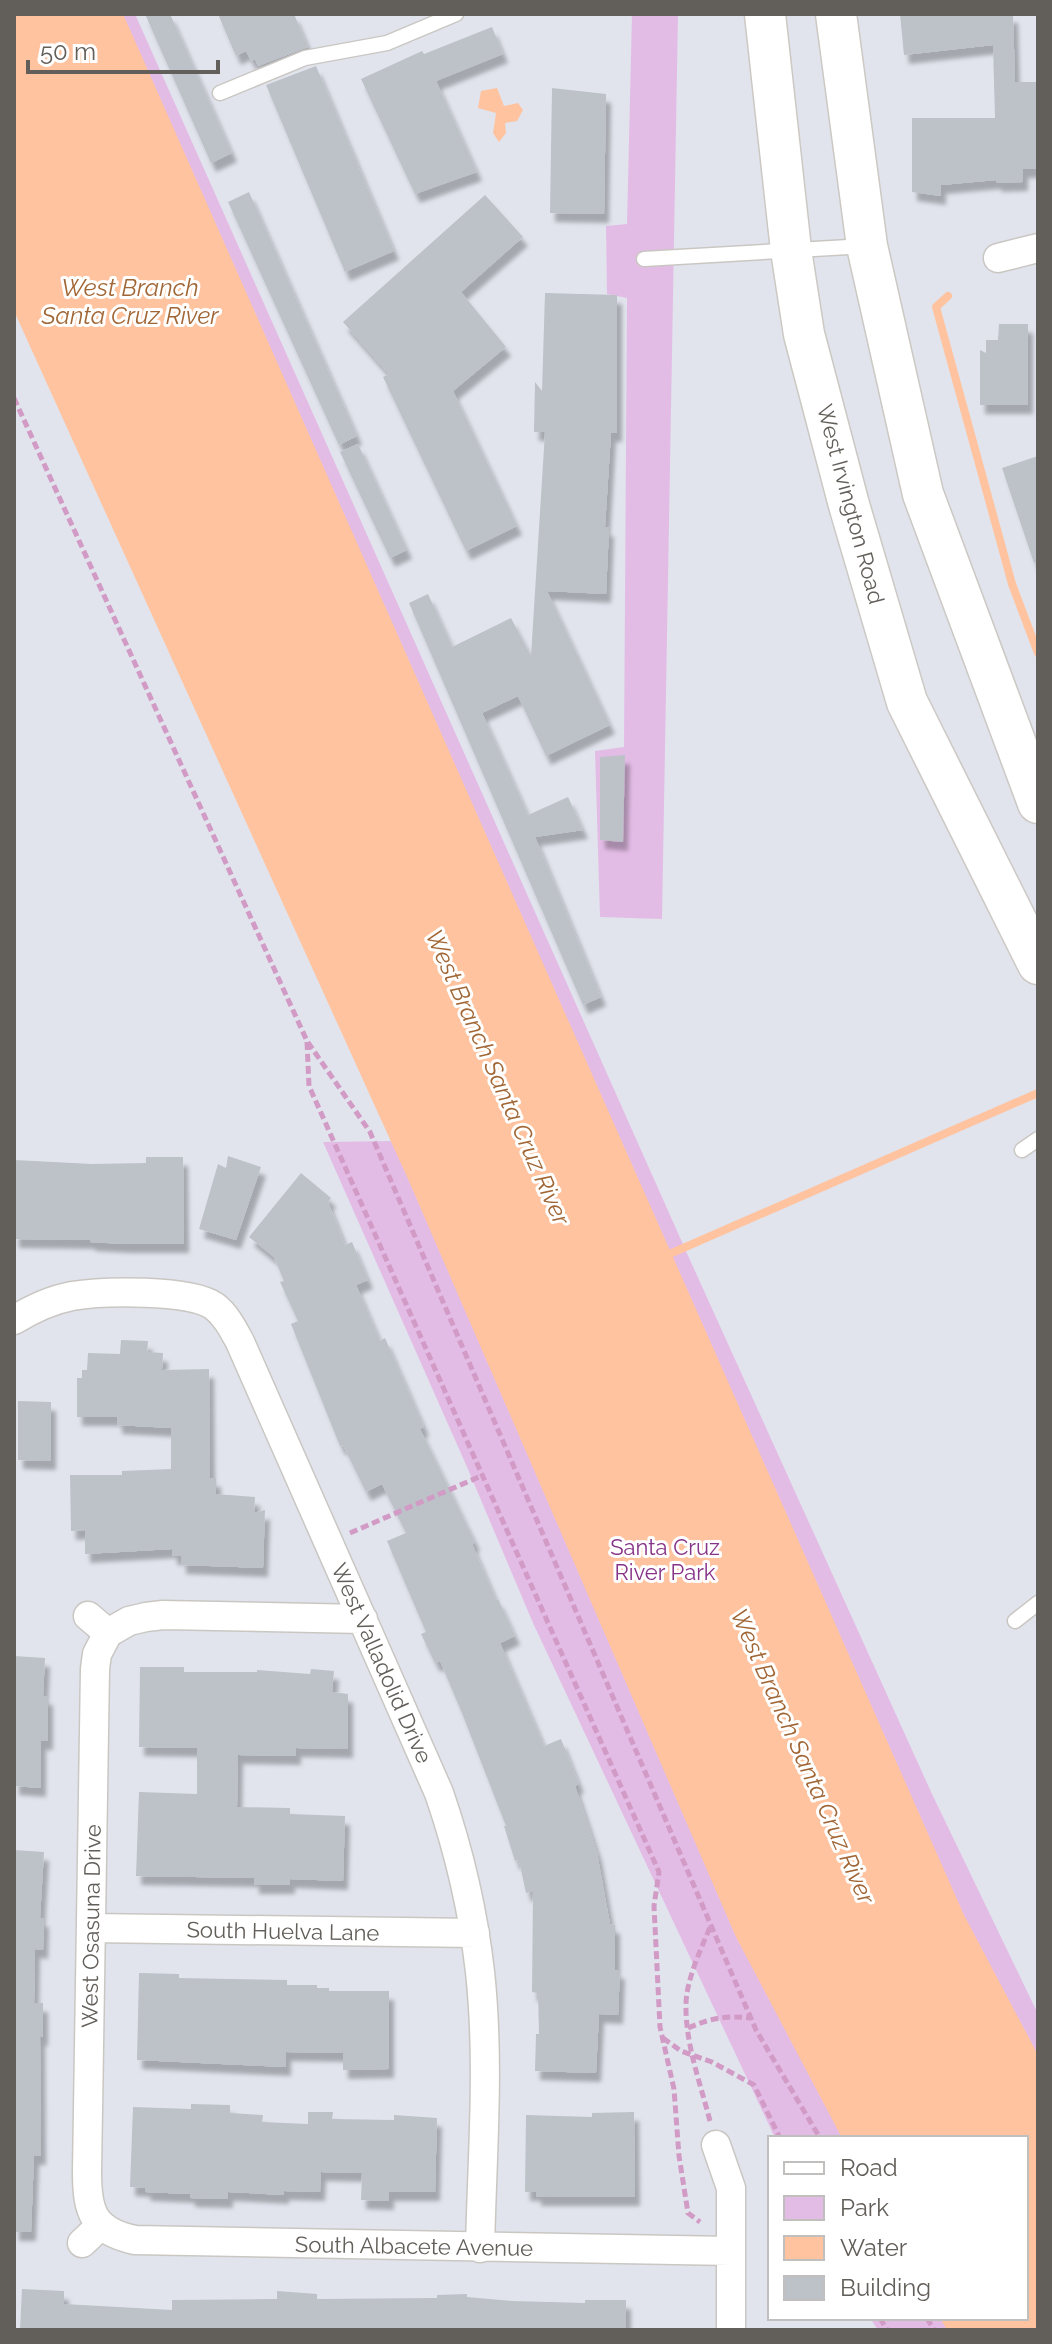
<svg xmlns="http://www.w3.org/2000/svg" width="1052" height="2344" viewBox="0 0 1052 2344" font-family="Raleway,sans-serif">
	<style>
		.green { fill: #e3bce6 }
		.water { fill: #ffc39f }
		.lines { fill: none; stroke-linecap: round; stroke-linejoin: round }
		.stream { stroke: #ffc39f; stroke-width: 8 }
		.building { fill: #bdc1c8; filter: url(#shadow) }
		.lane-casing { stroke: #cac7c3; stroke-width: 17 }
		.street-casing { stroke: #cac7c3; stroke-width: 31 }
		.secondary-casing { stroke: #ccc8c3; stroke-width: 43 }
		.path { stroke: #d19bc6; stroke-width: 5; stroke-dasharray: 8 4; stroke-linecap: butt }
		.lane { stroke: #fff; stroke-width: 14 }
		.street { stroke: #fff; stroke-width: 28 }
		.secondary { stroke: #fff; stroke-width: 40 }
		.labels { text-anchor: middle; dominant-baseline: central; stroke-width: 6; stroke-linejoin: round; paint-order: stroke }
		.street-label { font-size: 22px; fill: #625e59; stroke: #fff }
		.park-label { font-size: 22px; fill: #873388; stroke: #fff }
		.water-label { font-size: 24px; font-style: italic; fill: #a16635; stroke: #fff }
	</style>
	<defs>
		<filter id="shadow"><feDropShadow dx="5" dy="9" stdDeviation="2" flood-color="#0004"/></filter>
	</defs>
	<rect width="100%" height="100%" fill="#e1e4ed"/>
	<path class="green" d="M 14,14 L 135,14 L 690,1260 L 932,1794 L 1038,2014 L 1038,2330 L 878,2330 L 870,2318 L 1026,2318 L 1026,2138 L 775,2138 L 533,1623 L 467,1467 L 323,1142 L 394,1141 Z
		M 632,14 L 678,14 L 662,919 L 600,917 L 595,751 L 624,747 L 627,298 L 607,294 L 606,226 L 627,224 Z"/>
	<path class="water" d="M 14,14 L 123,14 L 964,1915 L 1038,2055 L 1038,2330 L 947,2330 L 940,2318 L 1026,2318 L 1026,2138 L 842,2138 L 736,1937 L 408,1179 L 14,311 Z
		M 497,88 L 504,106 L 518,103 L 523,110 L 517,121 L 505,123 L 506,133 L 499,142 L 493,133 L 496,113 L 478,108 L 481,91 Z"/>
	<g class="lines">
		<path class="stream" d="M 948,296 L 936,307 L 1012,584 L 1038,653
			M 665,1256 L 1038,1093"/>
	</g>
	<path class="building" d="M 145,14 L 170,14 L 232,153 L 211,163 Z
		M 218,14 L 294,14 L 308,47 L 258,66 L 255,59 L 251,61 L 246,51 L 236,56 Z
		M 900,14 L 1013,14 L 1015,82 L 1038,82 L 1038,169 L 1023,169 L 1023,182 L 997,183 L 996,180 L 941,185 L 941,196 L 912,192 L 912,118 L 995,118 L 993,45 L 904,55 Z
		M 492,27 L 503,54 L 436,81 L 477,172 L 415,194 L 361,79 L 422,51 L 424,54 Z
		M 316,66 L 394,251 L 345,272 L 266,85 Z
		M 552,88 L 606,94 L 604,214 L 550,213 Z
		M 249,192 L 357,436 L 339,445 L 228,202 Z
		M 485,195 L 523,237 L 461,292 L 506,347 L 453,391 L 517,526 L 466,551 L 383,377 L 389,374 L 343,322 Z
		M 545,293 L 617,295 L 617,433 L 611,433 L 605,527 L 609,528 L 606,594 L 547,591 L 610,725 L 546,756 L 518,696 L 482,713 L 528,815 L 568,797 L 583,830 L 535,837 L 601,997 L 583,1005 L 409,603 L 428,594 L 452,647 L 511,618 L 531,656 L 545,432 L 534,432 L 535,382 L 542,391 Z
		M 999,324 L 1028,324 L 1028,405 L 980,405 L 980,350 L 986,353 L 986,340 L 998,340 Z
		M 358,444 L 407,550 L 390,558 L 340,452 Z
		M 1038,456 L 1038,562 L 1034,563 L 1002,468 Z
		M 625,755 L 623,842 L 600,840 L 600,757 Z
		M 228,1156 L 261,1167 L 236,1240 L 199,1229 L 218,1164 L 226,1168 Z
		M 146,1157 L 183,1157 L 184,1244 L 125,1244 L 90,1242 L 90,1240 L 14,1239 L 14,1160 L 92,1164 L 146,1163 Z
		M 301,1173 L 331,1198 L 328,1202 L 345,1245 L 352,1242 L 368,1280 L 356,1285 L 380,1341 L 385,1338 L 424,1427 L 420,1429 L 475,1542 L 472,1544 L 496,1600 L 498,1599 L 515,1636 L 500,1643 L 544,1746 L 561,1739 L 579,1784 L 575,1786 L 597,1853 L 610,1924 L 615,1925 L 615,1970 L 620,1970 L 618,2015 L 599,2014 L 596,2073 L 535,2071 L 536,2034 L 539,2034 L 538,1993 L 532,1992 L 533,1891 L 526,1893 L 519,1860 L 515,1861 L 504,1826 L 506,1826 L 462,1713 L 440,1661 L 435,1663 L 421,1634 L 426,1632 L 387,1541 L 406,1533 L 382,1484 L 366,1492 L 343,1445 L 340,1446 L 291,1324 L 298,1321 L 280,1282 L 284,1281 L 274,1257 L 249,1237 Z
		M 121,1340 L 148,1341 L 147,1352 L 163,1353 L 162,1370 L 209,1369 L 210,1478 L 216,1478 L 216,1494 L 255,1497 L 254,1513 L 265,1510 L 263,1568 L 181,1565 L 181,1556 L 172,1556 L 172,1549 L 85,1554 L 85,1530 L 71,1531 L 70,1475 L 122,1475 L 122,1471 L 171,1469 L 171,1428 L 117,1425 L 117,1417 L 77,1417 L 77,1378 L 82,1378 L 82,1370 L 87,1370 L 88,1353 L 120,1354 Z
		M 18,1401 L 51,1402 L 51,1461 L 18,1460 Z
		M 14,1656 L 45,1658 L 43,1696 L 48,1696 L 48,1741 L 41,1741 L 41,1788 L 14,1786 Z
		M 140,1667 L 184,1667 L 184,1672 L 257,1672 L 257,1670 L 310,1674 L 311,1669 L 334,1671 L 332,1692 L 348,1694 L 348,1749 L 296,1748 L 296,1756 L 238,1755 L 237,1807 L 290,1808 L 290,1814 L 345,1816 L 343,1881 L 290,1879 L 290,1885 L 254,1885 L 254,1878 L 136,1876 L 139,1792 L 197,1794 L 197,1748 L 139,1747 Z
		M 14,1850 L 44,1852 L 40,1918 L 44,1918 L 43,1950 L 35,1949 L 34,2003 L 43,2003 L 43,2037 L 40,2037 L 41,2156 L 34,2156 L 31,2232 L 14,2232 Z
		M 139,1973 L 179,1974 L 179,1978 L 287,1980 L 287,1985 L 317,1985 L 317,1988 L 329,1988 L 329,1991 L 389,1991 L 389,2069 L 343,2070 L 343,2053 L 286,2052 L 286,2067 L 137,2060 Z
		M 191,2104 L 230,2105 L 230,2113 L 263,2115 L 262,2122 L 308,2124 L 308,2112 L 333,2112 L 332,2119 L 394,2120 L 394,2115 L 437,2118 L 435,2192 L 389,2192 L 389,2201 L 361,2200 L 362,2173 L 321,2172 L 320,2192 L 284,2191 L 284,2195 L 228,2192 L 228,2199 L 190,2198 L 190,2194 L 145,2192 L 146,2188 L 130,2187 L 133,2107 L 191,2109 Z
		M 634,2112 L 635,2197 L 536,2197 L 536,2192 L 525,2192 L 526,2115 L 592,2117 L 592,2113 Z
		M 22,2289 L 64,2291 L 64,2304 L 172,2310 L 172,2300 L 277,2299 L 277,2291 L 317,2294 L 317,2299 L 437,2298 L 437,2295 L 467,2294 L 467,2297 L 513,2301 L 585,2303 L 585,2300 L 626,2300 L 626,2330 L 20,2330 Z"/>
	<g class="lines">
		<defs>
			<path id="lane" d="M 220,93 L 305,58 L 387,43 L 456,14
				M 644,259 L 866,246
				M 1022,1150 L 1038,1139
				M 1015,1621 L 1038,1603"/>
			<path id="street" d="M 998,258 L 1038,248
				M 14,1320 C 32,1309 51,1300 72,1296 C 102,1291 189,1289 214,1306 C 226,1315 233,1329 240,1342 L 439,1793 C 459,1851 473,1910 480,1972 C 490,2063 482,2157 480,2248
				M 88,1616 L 108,1633
				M 363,1619 L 163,1615 L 146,1617 L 129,1621 L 108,1633 L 97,1654 L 95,1669 L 87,2172 C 87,2212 93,2231 135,2240 L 731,2251
				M 91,1928 L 475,1933
				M 716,2145 L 731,2188 L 731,2330
				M 82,2243 L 100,2226"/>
			<path id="secondary" d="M 765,14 L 791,250 L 804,334 L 849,505 L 907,702 L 1038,964
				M 836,14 L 867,246 L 923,494 L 1038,803"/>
		</defs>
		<use href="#lane" class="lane-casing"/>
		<use href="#street" class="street-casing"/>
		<use href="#secondary" class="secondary-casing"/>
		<path class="path" d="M 14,398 L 307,1041 L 370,1132 L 756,2030 L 820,2138
			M 307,1042 L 309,1086 L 659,1872 L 654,1906 L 660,2027 L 674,2089 L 679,2156 L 688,2213 L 700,2222
			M 350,1533 L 481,1476
			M 688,2028 C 711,2018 727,2015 751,2018
			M 663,2038 L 681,2051 L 712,2062 L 754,2085 L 780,2138
			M 710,2121 C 700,2082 685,2043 686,2003 C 687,1978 701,1949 711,1925
			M 880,2318 L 887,2330
			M 927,2318 L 934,2330"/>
		<use href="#lane" class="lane"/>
		<use href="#street" class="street"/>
		<use href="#secondary" class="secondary"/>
	</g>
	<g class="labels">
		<g class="street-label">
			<text transform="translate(851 504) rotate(75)">West Irvington Road</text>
			<text transform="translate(382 1663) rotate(66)">West Valladolid Drive</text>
			<text transform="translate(91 1926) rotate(-89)">West Osasuna Drive</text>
			<text transform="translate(283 1931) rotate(1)">South Huelva Lane</text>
			<text transform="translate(414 2246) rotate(1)">South Albacete Avenue</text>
		</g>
		<g class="park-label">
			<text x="665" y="1547">Santa Cruz<tspan x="665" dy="25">River Park</tspan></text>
		</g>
		<g class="water-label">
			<text x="130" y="287">West Branch<tspan x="130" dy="28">Santa Cruz River</tspan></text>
			<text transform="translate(498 1077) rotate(66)">West Branch Santa Cruz River</text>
			<text transform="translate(803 1756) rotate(66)">West Branch Santa Cruz River</text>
		</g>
	</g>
	<rect width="1052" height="2344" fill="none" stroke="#625e59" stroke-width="32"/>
	<rect x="768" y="2136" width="260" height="184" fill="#ffffff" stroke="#c0bfbd" stroke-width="2"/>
	<rect x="784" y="2162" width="40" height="12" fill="#ffffff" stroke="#c0bfbd" stroke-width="2"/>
	<text x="840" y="2176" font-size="24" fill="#625e59">Road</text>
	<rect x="784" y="2196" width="40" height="24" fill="#e3bce6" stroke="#c0bfbd" stroke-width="2"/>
	<text x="840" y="2216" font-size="24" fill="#625e59">Park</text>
	<rect x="784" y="2236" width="40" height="24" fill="#ffc39f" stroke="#c0bfbd" stroke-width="2"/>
	<text x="840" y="2256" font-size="24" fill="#625e59">Water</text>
	<rect x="784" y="2276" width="40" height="24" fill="#bdc1c8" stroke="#c0bfbd" stroke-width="2"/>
	<text x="840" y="2296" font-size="24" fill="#625e59">Building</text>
	<path d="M28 60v12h190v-12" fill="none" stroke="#625e59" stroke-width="4"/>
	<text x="40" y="60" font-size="24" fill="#625e59" stroke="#ffffff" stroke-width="6" paint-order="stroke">50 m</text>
</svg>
